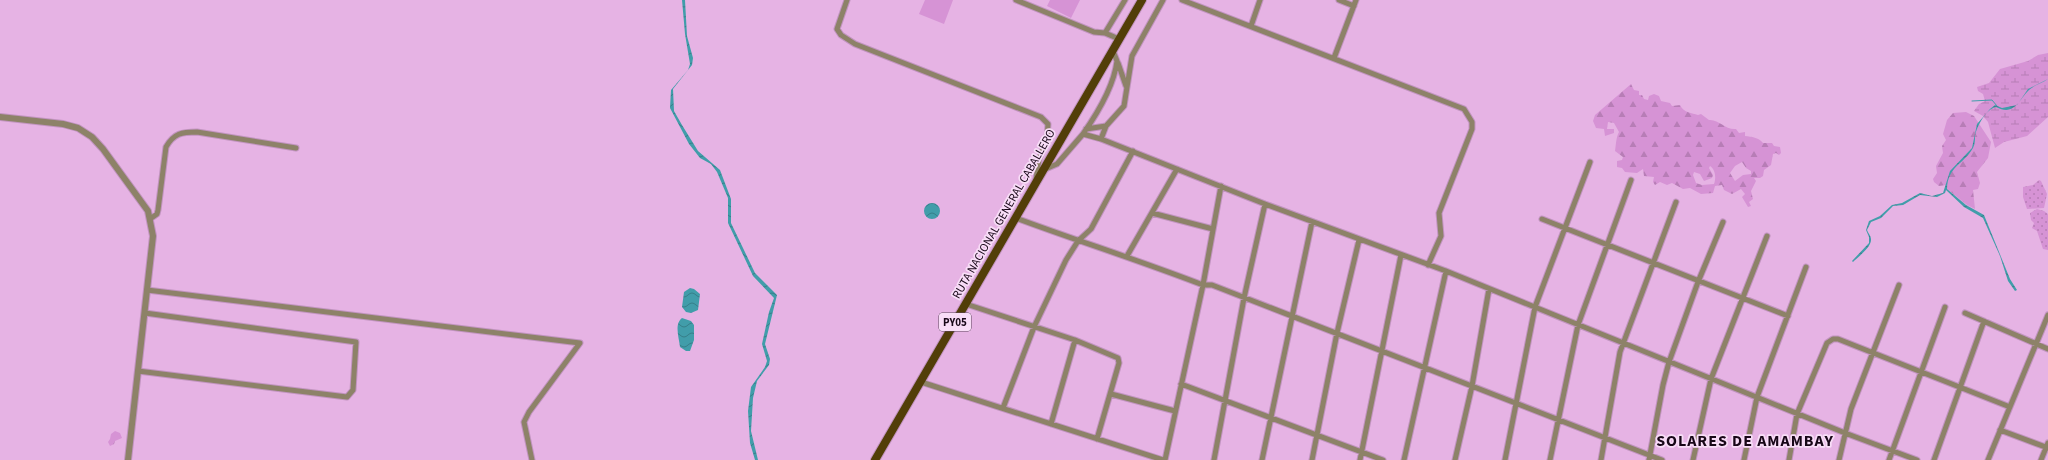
<svg xmlns="http://www.w3.org/2000/svg" width="2048" height="460" viewBox="0 0 2048 460" font-family="'Source Sans 3',sans-serif">
	<style>
		.grass { fill: url(#grass-dots) }
		.forest { fill: url(#forest-firs); fill-rule: evenodd }
		.wetland { fill: url(#wetland-marsh) }
		.green { fill: #d693d5 }
		.water { fill: url(#water-waves) }
		.lines { fill: none; stroke-linecap: round; stroke-linejoin: round }
		.stream { stroke: #419daa; stroke-width: 1 }
		.minor-casing { stroke: #c194bf; stroke-width: 7 }
		.tertiary-casing { stroke: #c194bf; stroke-width: 8 }
		.trunk-casing { stroke: #c194bf; stroke-width: 10 }
		.minor { stroke: #8d8268; stroke-width: 5 }
		.tertiary { stroke: #8d8268; stroke-width: 6 }
		.trunk { stroke: #523e08; stroke-width: 8 }
		.labels { text-anchor: middle; dominant-baseline: central; stroke-width: 3.5; stroke-linejoin: round; paint-order: stroke }
		.shield { fill: #f8ddf7; stroke: #5b475b; stroke-width: 1 }
		.shield-label { font-size: 11px; font-weight: bold; fill: #180718 }
		.street-label { font-size: 12px; fill: #180718; stroke: #f8ddf7 }
		.district-label { font-size: 16px; font-weight: bold; letter-spacing: 1px; fill: #180718; stroke: #f8ddf7 }
	</style>
	<defs>
		<pattern id="grass-dots" width="8" height="8" patternUnits="userSpaceOnUse"><rect width="8" height="8" fill="#d693d5"/><path d="M2 2h.1M6 6h.1" fill="none" stroke="#b77db6" stroke-width="1.8" stroke-linecap="round"/></pattern>
		<pattern id="forest-firs" width="22" height="20" patternUnits="userSpaceOnUse"><rect width="22" height="20" fill="#d693d5"/><path d="M5 1l3.5 6h-7zM16 11l3.5 6h-7z" fill="#b77db6"/></pattern>
		<pattern id="wetland-marsh" width="20" height="14" patternUnits="userSpaceOnUse"><rect width="20" height="14" fill="#d693d5"/><path d="M1 5h8M5 5V1M11 12h8M15 12V8" fill="none" stroke="#b77db6"/></pattern>
		<pattern id="water-waves" width="16" height="10" patternUnits="userSpaceOnUse"><rect width="16" height="10" fill="#419daa"/><path d="M0 5q4-4 8 0t8 0" fill="none" stroke="#357e89"/></pattern>
	</defs>
	<rect width="100%" height="100%" fill="#e6b3e4"/>
	<path class="grass" d="M 2039,180 L 2041,181 L 2047,194 L 2044,208 L 2027,209 L 2023,197 L 2023,187 L 2033,185 Z
		M 2037,209 L 2044,211 L 2048,214 L 2048,250 L 2043,249 L 2037,231 L 2032,228 L 2034,223 L 2031,220 L 2030,213 Z"/>
	<path class="forest" d="M 1631,84 L 1634,90 L 1639,91 L 1639,95 L 1642,95 L 1644,99 L 1648,100 L 1649,96 L 1654,94 L 1659,96 L 1661,101 L 1670,103 L 1672,106 L 1680,105 C 1684,113 1692,113 1698,115 L 1701,114 L 1709,120 C 1719,119 1725,130 1736,129 L 1739,133 L 1745,132 L 1745,136 C 1752,137 1758,137 1763,143 L 1772,143 L 1774,146 L 1780,147 L 1781,153 L 1779,155 L 1776,153 L 1773,154 L 1771,165 L 1764,170 L 1763,176 L 1760,178 L 1754,178 L 1756,181 L 1751,191 L 1753,199 L 1749,202 L 1751,206 L 1748,207 L 1742,197 L 1745,194 L 1741,189 L 1732,194 L 1724,190 L 1722,185 L 1715,186 L 1713,193 L 1701,194 L 1690,188 L 1683,189 L 1672,183 L 1667,185 L 1660,182 L 1655,185 L 1653,182 L 1654,177 L 1644,176 L 1643,169 L 1637,173 L 1625,172 L 1622,168 L 1617,167 L 1617,161 L 1622,160 L 1623,157 L 1615,151 C 1616,145 1616,137 1619,132 L 1614,123 L 1608,122 L 1607,129 L 1614,129 L 1614,133 L 1605,136 L 1604,129 L 1596,128 L 1593,121 L 1595,115 ZM 1742,162 L 1746,168 L 1751,171 L 1751,174 L 1743,175 L 1735,181 L 1730,173 L 1735,166 ZM 1710,166 C 1716,170 1716,179 1714,184 L 1702,185 L 1696,183 L 1693,175 L 1694,172 L 1700,174 L 1704,181 L 1712,178 L 1713,175 L 1709,168 Z
		M 1966,112 L 1974,116 L 1991,142 L 1988,158 L 1977,172 L 1980,183 L 1978,189 L 1973,190 L 1975,209 L 1967,205 L 1947,189 L 1946,185 L 1939,186 L 1934,182 L 1933,179 L 1937,173 L 1936,166 L 1943,153 L 1942,146 L 1946,140 L 1943,134 L 1947,120 L 1953,113 Z
		M 115,431 L 120,433 L 122,438 L 115,441 L 114,444 L 110,446 L 108,442 L 110,439 L 111,434 Z"/>
	<path class="wetland" d="M 2048,53 L 2048,117 L 2027,136 L 2004,142 L 1995,148 L 1988,122 L 1983,116 L 1974,111 L 1979,104 L 1985,101 L 1983,94 L 1978,91 L 1977,87 L 1989,83 L 2000,69 L 2028,61 L 2038,55 Z"/>
	<path class="green" d="M 925,0 L 953,0 L 944,24 L 919,14 Z
		M 1050,0 L 1080,0 L 1071,18 L 1047,6 Z"/>
	<path class="water" d="M 682,0 L 685,0 L 687,36 L 693,58 L 692,65 L 673,89 L 674,111 L 682,125 L 698,151 L 720,170 L 731,199 L 731,223 L 755,273 L 777,295 L 765,344 L 770,359 L 769,365 L 757,381 L 753,398 L 751,431 L 758,460 L 755,460 L 750,443 L 748,411 L 751,387 L 765,367 L 767,361 L 762,344 L 769,312 L 774,298 L 753,276 L 728,223 L 728,198 L 717,172 L 711,164 L 700,158 L 689,144 L 670,108 L 671,90 L 688,70 L 690,64 L 685,34 Z
		M 2048,79 C 2043,83 2034,85 2029,90 C 2019,99 2015,117 1996,107 C 1986,109 1977,126 1975,136 C 1975,140 1975,144 1973,148 C 1963,165 1948,166 1947,189 L 1966,205 L 1984,215 L 2010,279 L 2017,290 L 2015,291 L 2008,281 L 2000,256 L 1983,218 L 1964,207 L 1946,190 L 1945,193 L 1937,197 L 1920,195 L 1903,205 L 1893,206 L 1881,218 L 1871,222 L 1867,230 C 1868,233 1871,236 1871,239 C 1872,247 1858,257 1853,262 L 1852,261 L 1869,243 L 1869,237 L 1866,230 L 1869,221 L 1880,216 L 1892,205 L 1902,203 L 1920,193 L 1932,196 L 1943,193 L 1950,171 L 1972,148 L 1977,124 L 1990,109 L 1995,105 L 2002,108 L 2017,105 L 2028,89 Z
		M924 211a8 8 0 1 1 16 0a8 8 0 1 1-16 0Z
		M 690,288 L 694,289 L 700,294 L 698,310 L 691,313 L 686,312 L 682,307 L 684,292 Z
		M 682,318 L 691,321 L 694,325 L 694,340 L 690,351 L 686,351 L 680,347 C 679,338 674,324 682,318 Z"/>
	<g class="lines">
		<path class="stream" d="M 1972,101 L 1992,100 L 1997,106"/>
		<defs>
			<path id="minor" d="M 847,0 L 837,29 L 841,35 L 855,44 L 1041,117 L 1048,124 L 1047,139 L 1039,159 L 1036,179
				M 1016,0 L 1094,32 L 1105,33 L 1119,39
				M 1182,0 L 1464,109 L 1472,122 L 1472,129 L 1439,213 L 1441,236 L 1428,265
				M 1339,0 L 1354,6
				M 1251,26 L 1260,0
				M 1105,33 L 1125,0
				M 1334,58 L 1356,0
				M 1118,63 L 1126,86
				M 1086,129 L 1106,126
				M 1083,134 C 1097,114 1114,86 1117,61 L 1113,51
				M 1101,139 L 1106,126 L 1124,106 L 1132,56 L 1163,0
				M 1043,170 L 1057,164 L 1083,134 L 1101,139 L 1265,204 L 1446,271 L 1845,433 L 1917,460
				M 1152,213 L 1213,229
				M 1016,218 C 1078,241 1141,261 1203,285 L 1212,285 L 1662,460
				M 150,219 L 157,214 L 158,210 L 166,147 C 174,133 182,132 197,132 L 296,148
				M 1542,219 L 1788,316
				M 1127,256 L 1177,169
				M 147,290 L 580,343 L 529,412 L 524,422 L 532,460
				M 966,304 L 1075,340 L 1118,358 L 1119,363 L 1097,439
				M 1965,313 L 2048,349
				M 138,371 L 347,397 L 353,390 L 356,342 L 145,313
				M 921,382 L 1163,460
				M 1181,384 L 1383,460
				M 1111,394 L 1175,411
				M 1003,408 L 1034,327 L 1066,260 L 1078,241 L 1091,229 L 1133,151
				M 1051,424 L 1075,340
				M 2000,430 L 2048,448
				M 1165,460 L 1203,285 L 1221,186
				M 1214,460 L 1244,298 L 1265,204
				M 1262,460 L 1312,222
				M 1312,460 L 1337,333 L 1359,240
				M 1360,460 L 1401,255
				M 1404,460 L 1446,271
				M 1455,460 L 1472,386 L 1489,289
				M 1505,460 L 1535,307 L 1590,162
				M 1550,460 L 1578,325 L 1631,180
				M 1601,460 L 1620,352 L 1676,202
				M 1649,460 L 1663,385 L 1669,362 L 1698,282 L 1723,222
				M 1693,460 L 1711,379 L 1767,236
				M 1744,460 L 1757,397 L 1806,267
				M 1789,460 L 1797,414 L 1827,343 L 1833,339 L 1838,339 L 2010,407
				M 1839,460 L 1851,409 L 1899,285
				M 1889,460 L 1945,307
				M 1934,460 L 1984,321
				M 1988,460 L 2048,315
				M 2041,460 L 2048,443"/>
			<path id="tertiary" d="M 0,117 L 63,124 L 78,128 L 92,137 L 103,149 L 148,211 L 153,236 L 128,460"/>
			<path id="trunk" d="M 875,460 L 1142,0"/>
		</defs>
		<use href="#minor" class="minor-casing"/>
		<use href="#tertiary" class="tertiary-casing"/>
		<use href="#trunk" class="trunk-casing"/>
		<use href="#minor" class="minor"/>
		<use href="#tertiary" class="tertiary"/>
		<use href="#trunk" class="trunk"/>
	</g>
	<g class="labels">
		<rect class="shield" x="939" y="313" width="32" height="18" rx="3"/>
		<g class="shield-label">
			<text x="955" y="322">PY05</text>
		</g>
		<g class="street-label">
			<text transform="translate(1004 214) rotate(-60)">RUTA NACIONAL GENERAL CABALLERO</text>
		</g>
		<g class="district-label">
			<text x="1745" y="441">SOLARES DE AMAMBAY</text>
		</g>
	</g>
</svg>
